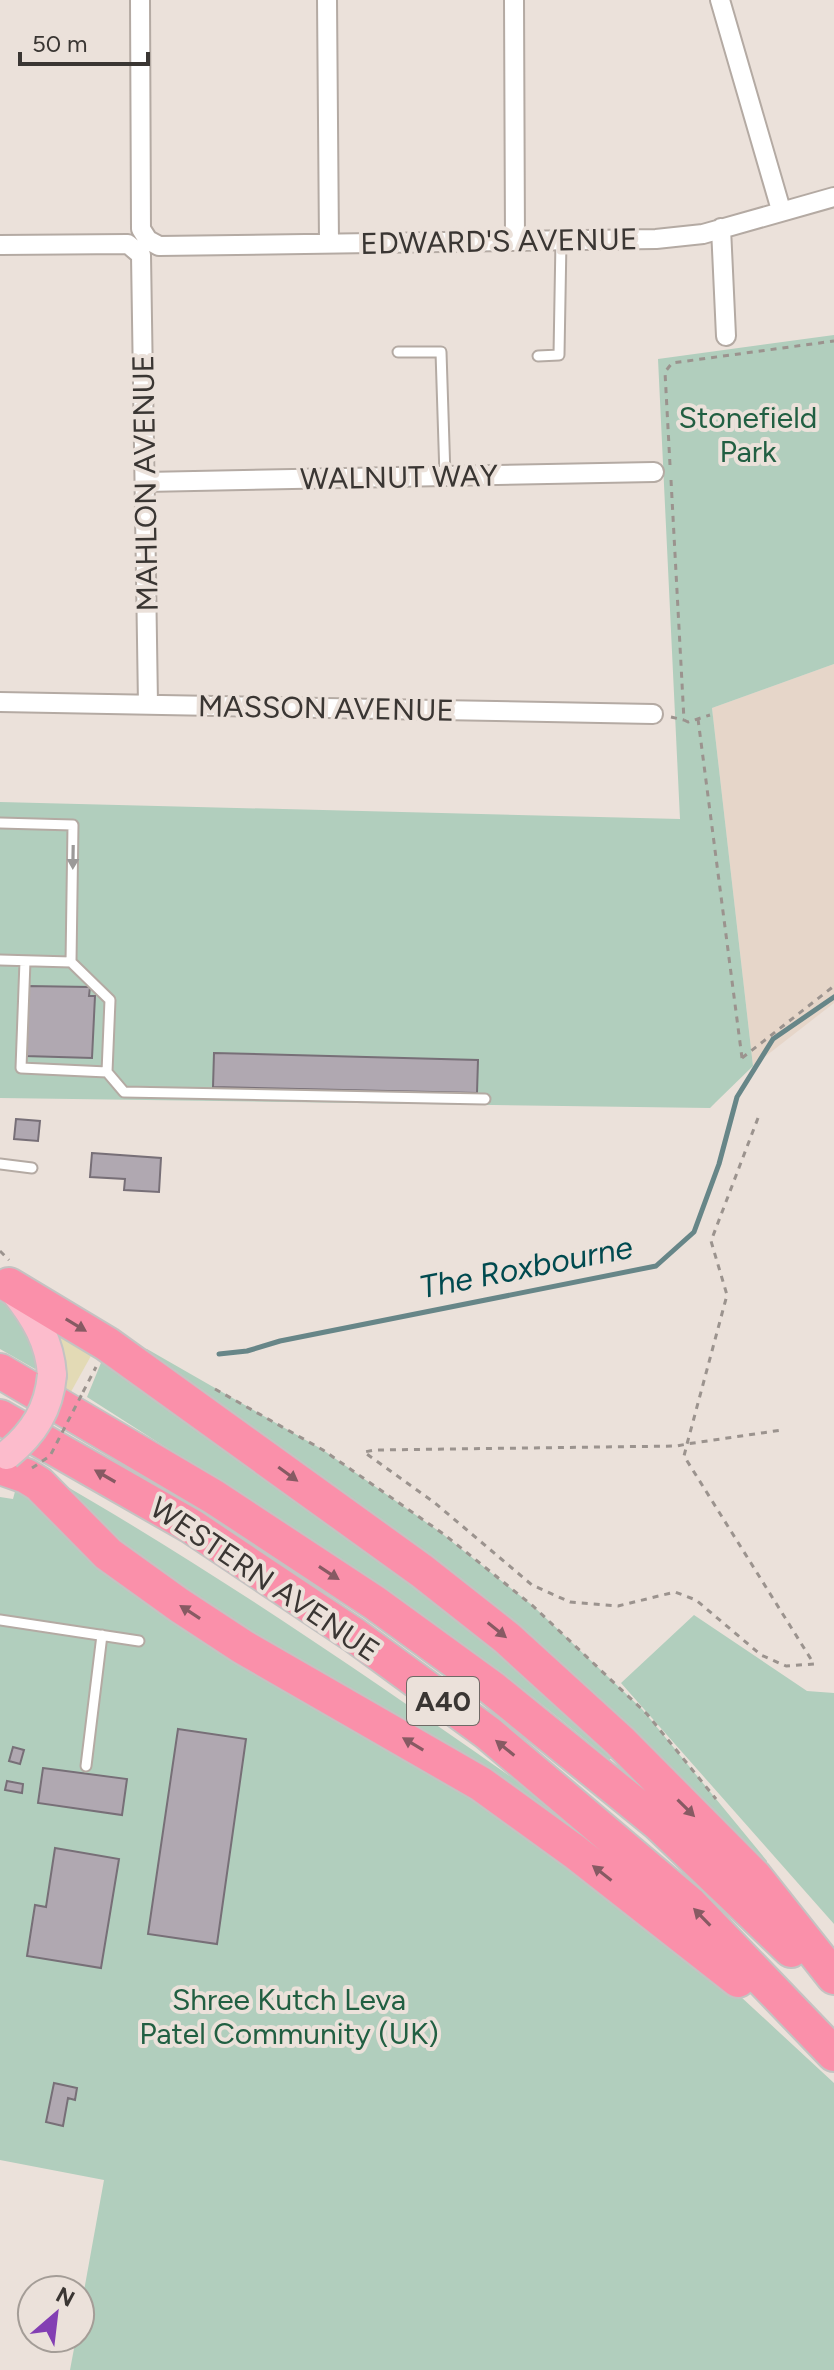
<svg xmlns="http://www.w3.org/2000/svg" width="834" height="2370" viewBox="0 0 834 2370" font-family="Figtree,sans-serif">
	<style>
		.built { fill: #e6d6c9 }
		.green { fill: #b1cebd }
		.sand { fill: #e3dab5 }
		.lines { fill: none; stroke-linecap: round; stroke-linejoin: round }
		.stream { stroke: #678688; stroke-width: 5 }
		.building { fill: #b0a8b1; stroke: #776f77; stroke-width: 2 }
		.lane-casing { stroke: #b4aaa3; stroke-width: 13 }
		.street-casing { stroke: #b4aaa3; stroke-width: 22 }
		.primary-casing { stroke: #c4c3c2; stroke-width: 32 }
		.highway-casing { stroke: #c4c3c2; stroke-width: 38 }
		.path { stroke: #9b938e; stroke-width: 3; stroke-dasharray: 6 6; stroke-linecap: butt }
		.lane { stroke: #fff; stroke-width: 9 }
		.street { stroke: #fff; stroke-width: 18 }
		.primary { stroke: #fcbccc; stroke-width: 28 }
		.highway { stroke: #fa90aa; stroke-width: 34 }
		.primary-bridge-casing { stroke: #c4c3c2; stroke-width: 32; stroke-linecap: butt }
		.path-bridge { stroke: #9b938e; stroke-width: 3; stroke-dasharray: 6 6; stroke-linecap: butt }
		.primary-bridge { stroke: #fcbccc; stroke-width: 28 }
		.oneway { fill: #9c9a99 }
		.oneway2 { fill: #875a63 }
		.labels { text-anchor: middle; dominant-baseline: central; stroke-width: 8; stroke-linejoin: round; paint-order: stroke }
		.shield { fill: #ebe1da; stroke: #6f6965; stroke-width: 2 }
		.shield-label { font-size: 28px; font-weight: bold; fill: #3a3633 }
		.street-label { font-size: 30px; fill: #3a3633; stroke: #ebe1da }
		.park-label { font-size: 30px; fill: #215f42; stroke: #ebe1da }
		.water-label { font-size: 32px; font-style: italic; fill: #004a4f; stroke: #ebe1da }
	</style>
	<rect width="100%" height="100%" fill="#ebe1da"/>
	<path class="built" d="M 834,664 L 834,1003 L 753,1066 L 712,708 Z"/>
	<path class="green" d="M 834,335 L 834,664 L 712,708 L 753,1066 L 716,1102 L 710,1108 L 0,1098 L 0,802 L 680,819 L 658,359 Z
		M 0,1289 L 7,1293 L 40,1360 L 35,1369 L 0,1349 Z
		M 127,1347 L 147,1349 L 323,1450 L 440,1532 L 533,1606 L 642,1709 L 767,1861 L 765,1874 L 623,1726 Z
		M 105,1353 L 400,1564 L 617,1753 L 609,1760 C 448,1621 266,1512 87,1397 Z
		M 45,1474 C 224,1576 393,1694 561,1812 L 552,1822 L 225,1623 L 149,1569 Z
		M 17,1484 L 443,1776 L 713,1971 L 834,2083 L 834,2370 L 70,2370 L 76,2338 L 80,2338 L 80,2313 L 104,2180 L 0,2160 L 0,1497 L 13,1499 Z
		M 694,1615 L 807,1691 L 834,1693 L 834,1924 L 621,1683 Z"/>
	<path class="sand" d="M 49,1317 L 97,1345 L 52,1426 L 39,1443 Z"/>
	<g class="lines">
		<path class="stream" d="M 219,1354 L 247,1351 L 280,1341 L 656,1266 L 694,1232 L 719,1164 L 737,1097 L 773,1039 L 834,997"/>
	</g>
	<path class="building" d="M 27,986 L 90,987 L 89,996 L 95,996 L 92,1058 L 25,1056 Z
		M 214,1053 L 478,1060 L 477,1093 L 213,1087 Z
		M 16,1119 L 40,1121 L 38,1141 L 14,1139 Z
		M 92,1153 L 161,1158 L 159,1192 L 124,1190 L 125,1179 L 90,1177 Z
		M 178,1729 L 246,1739 L 217,1944 L 148,1934 Z
		M 13,1747 L 24,1750 L 20,1764 L 9,1761 Z
		M 43,1768 L 127,1779 L 122,1815 L 38,1803 Z
		M 7,1781 L 23,1784 L 22,1793 L 5,1790 Z
		M 55,1848 L 119,1859 L 101,1968 L 27,1956 L 35,1905 L 46,1907 Z
		M 54,2083 L 77,2088 L 75,2100 L 68,2098 L 63,2126 L 46,2122 Z"/>
	<g class="lines">
		<defs>
			<path id="lane" d="M 398,352 L 441,352 L 445,476
				M 538,356 L 559,355 L 561,240
				M 0,823 L 73,825 L 71,962 L 0,960
				M 25,961 L 21,1068 L 107,1072 L 110,1000 L 71,962
				M 107,1072 L 124,1092 L 485,1099
				M 0,1164 L 32,1168
				M 0,1620 L 139,1641
				M 86,1766 L 102,1635"/>
			<path id="street" d="M 140,0 L 141,229 L 148,240 L 159,246 L 656,239 L 703,234 L 834,197
				M 327,0 L 329,243
				M 514,0 L 515,241
				M 720,0 L 781,210
				M 721,228 L 726,336
				M 0,245 L 128,244 L 141,255 L 148,704
				M 145,482 L 654,472
				M 0,702 L 653,714"/>
			<path id="primary" d="M 15,1292 C 35,1317 50,1342 52,1375"/>
			<path id="highway" d="M 9,1285 L 107,1344 L 422,1571 L 507,1638 L 620,1741 L 755,1877 L 834,1977
				M 0,1371 L 214,1497 L 375,1603 L 492,1688 L 658,1823 L 791,1950
				M 0,1417 L 191,1526 L 354,1635 L 488,1733 L 690,1904 L 834,2054
				M 0,1467 L 26,1476 L 39,1484 L 108,1554 L 179,1605 L 243,1647 L 481,1784 L 575,1852 L 738,1980"/>
		</defs>
		<use href="#lane" class="lane-casing"/>
		<use href="#street" class="street-casing"/>
		<use href="#primary" class="primary-casing"/>
		<use href="#highway" class="highway-casing"/>
		<path class="path" d="M 670,465 L 665,372 L 672,363 L 834,341
			M 671,480 L 684,720 L 688,722 L 710,715
			M 671,717 L 684,720
			M 698,719 L 742,1058
			M 742,1058 L 834,986
			M 758,1118 L 711,1241 L 727,1295 L 687,1444 L 684,1456 L 814,1664 L 786,1666 L 761,1655 L 696,1600 L 675,1592 L 618,1606 L 570,1602 L 532,1585 L 435,1503 L 364,1452 L 375,1450 L 677,1446 L 687,1444 L 782,1430
			M 0,1251 L 9,1260
			M 215,1389 L 323,1450 L 445,1535 L 533,1606 L 647,1714 L 716,1799
			M 83,1392 L 96,1367"/>
		<use href="#lane" class="lane"/>
		<use href="#street" class="street"/>
		<use href="#primary" class="primary"/>
		<use href="#highway" class="highway"/>
		<defs>
			<path id="primary-bridge" d="M 7,1455 C 34,1433 49,1409 52,1375"/>
		</defs>
		<use href="#primary-bridge" class="primary-bridge-casing"/>
		<path class="path-bridge" d="M 32,1468 L 50,1456 L 82,1394"/>
		<use href="#primary-bridge" class="primary-bridge"/>
	</g>
	<defs><path id="oneway-solid" d="M-6-.8H1V-3.2L6.5 0L1 3.2V.8H-6Z" transform="scale(2)"/></defs>
	<use class="oneway" href="#oneway-solid" transform="translate(73 857) rotate(91)"/>
	<g class="oneway2">
		<use href="#oneway-solid" transform="translate(76 1325) rotate(31)"/>
		<use href="#oneway-solid" transform="translate(288 1474) rotate(36)"/>
		<use href="#oneway-solid" transform="translate(105 1476) rotate(-150)"/>
		<use href="#oneway-solid" transform="translate(329 1573) rotate(33)"/>
		<use href="#oneway-solid" transform="translate(190 1612) rotate(-147)"/>
		<use href="#oneway-solid" transform="translate(497 1630) rotate(39)"/>
		<use href="#oneway-solid" transform="translate(413 1744) rotate(-149)"/>
		<use href="#oneway-solid" transform="translate(505 1748) rotate(-141)"/>
		<use href="#oneway-solid" transform="translate(686 1808) rotate(45)"/>
		<use href="#oneway-solid" transform="translate(602 1873) rotate(-142)"/>
		<use href="#oneway-solid" transform="translate(702 1917) rotate(-134)"/>
	</g>
	<g class="labels">
		<rect class="shield" x="407" y="1677" width="72" height="48" rx="6"/>
		<g class="shield-label">
			<text x="443" y="1701">A40</text>
		</g>
		<g class="street-label">
			<text transform="translate(499 241) rotate(-1)">EDWARD'S AVENUE</text>
			<text transform="translate(399 477) rotate(-1)">WALNUT WAY</text>
			<text transform="translate(145 483) rotate(-91)">MAHLON AVENUE</text>
			<text transform="translate(326 708) rotate(1)">MASSON AVENUE</text>
			<text transform="translate(265 1579) rotate(34)">WESTERN AVENUE</text>
		</g>
		<g class="park-label">
			<text x="748" y="417">Stonefield<tspan x="748" dy="34">Park</tspan></text>
			<text x="289" y="1999">Shree Kutch Leva<tspan x="289" dy="34">Patel Community (UK)</tspan></text>
		</g>
		<g class="water-label">
			<text transform="translate(526 1267) rotate(-11)">The Roxbourne</text>
		</g>
	</g>
	<g transform="translate(56 2314) rotate(28)"><circle r="38" fill="#ebe1da" stroke="#a49d97" stroke-width="2"/>
	<path d="M0-6L14 30L0 20L-14 30Z" fill="#833fb3"/>
	<text y="-12" font-size="22" font-weight="bold" text-anchor="middle" fill="#3a3633">N</text>
	</g>
	<path d="M20 52v12h128v-12" fill="none" stroke="#3a3633" stroke-width="4"/>
	<text x="32" y="52" font-size="24" fill="#3a3633" stroke="#ebe1da" stroke-width="6" paint-order="stroke">50 m</text>
</svg>
